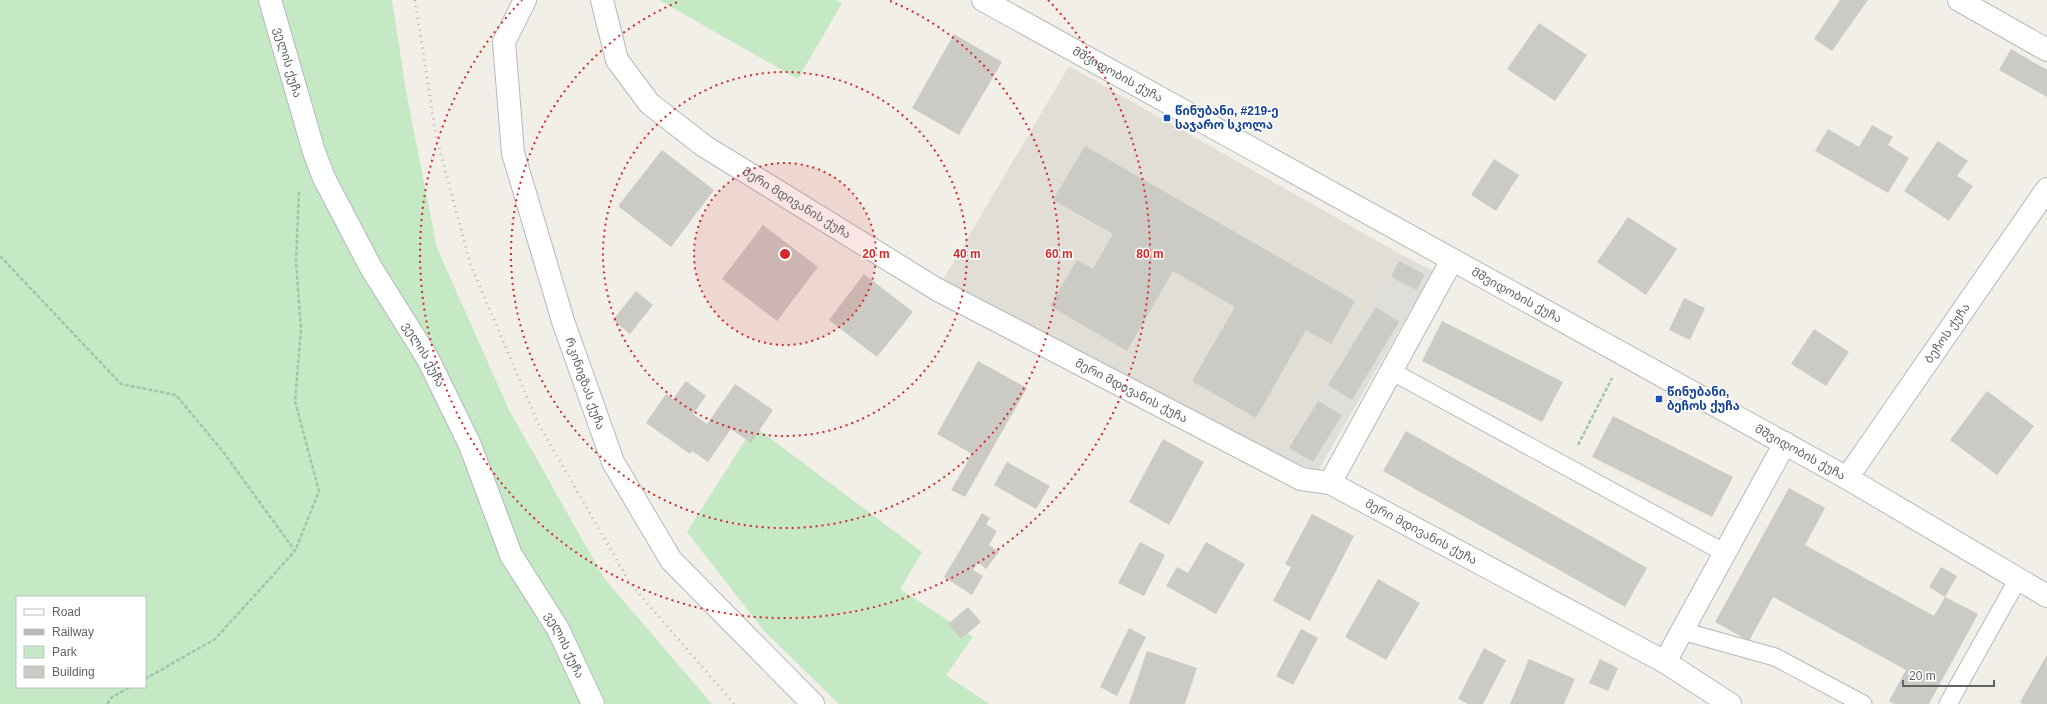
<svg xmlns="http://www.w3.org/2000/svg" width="2047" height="704" viewBox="0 0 2047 704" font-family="Helvetica,'Noto Sans Georgian',sans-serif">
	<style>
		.industrial { fill: #e0deda }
		.education { fill: #e1ded6 }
		.green { fill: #c5e8c5; fill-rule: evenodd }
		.building { fill: #cccac5 }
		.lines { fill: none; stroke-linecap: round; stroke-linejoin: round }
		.service-casing { stroke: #b5b8bc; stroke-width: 19 }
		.minor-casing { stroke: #b5b8bc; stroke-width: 24 }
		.tertiary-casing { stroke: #b5b8bc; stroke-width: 24 }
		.path { stroke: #9cc7a9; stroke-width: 2.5; stroke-dasharray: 4 2; stroke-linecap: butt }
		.service { stroke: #fff; stroke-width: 17 }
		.minor { stroke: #fff; stroke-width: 22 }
		.tertiary { stroke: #fff; stroke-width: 22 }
		.rail { stroke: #b6b7b8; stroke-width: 3; stroke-dasharray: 1 5; stroke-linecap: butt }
		.ring { fill: none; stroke: #d62828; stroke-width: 2; stroke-dasharray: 2 4 }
		.transit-dot { fill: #1a4fb4; stroke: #fff; stroke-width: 1.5 }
		.labels { text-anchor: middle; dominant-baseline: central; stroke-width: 3; stroke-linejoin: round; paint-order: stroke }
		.street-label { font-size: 12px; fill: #5f6368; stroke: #fff }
		.transit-label { font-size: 12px; font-weight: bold; fill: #164399; stroke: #fff; text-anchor: start }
		.centre { fill: #d62828; stroke: #fff; stroke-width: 2 }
		.ring-label { font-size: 12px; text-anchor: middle; font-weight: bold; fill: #d62828; stroke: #fff; stroke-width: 3; stroke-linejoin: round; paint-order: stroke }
	</style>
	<rect width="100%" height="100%" fill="#f1efe8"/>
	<path class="industrial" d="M 1402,255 L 1433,271 L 1318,471 L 1282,458 Z"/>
	<path class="education" d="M 1069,66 L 1402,255 L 1282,458 L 943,280 Z"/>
	<path class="green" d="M 0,0 L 392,0 L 406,91 L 437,248 L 509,410 L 604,578 L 712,704 L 0,704 ZM 17,597 L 145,597 L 145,687 L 17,687 Z
		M 659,0 L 837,0 L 842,3 L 798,79 Z
		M 754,426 L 922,552 L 900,589 L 973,637 L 946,675 L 989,704 L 839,704 L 765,632 L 687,532 Z"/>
	<path class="building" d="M 1840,0 L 1868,0 L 1832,51 L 1814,39 Z
		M 1539,23 L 1587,55 L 1555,101 L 1507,69 Z
		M 954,34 L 1002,62 L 959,135 L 912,108 Z
		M 2011,49 L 2047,70 L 2047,97 L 1999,70 Z
		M 1872,125 L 1893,137 L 1888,145 L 1909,158 L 1888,193 L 1815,151 L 1828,129 L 1859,147 Z
		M 1938,141 L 1968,161 L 1957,176 L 1973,186 L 1949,221 L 1904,191 Z
		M 1085,146 L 1355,301 L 1331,344 L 1306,330 L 1256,418 L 1192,381 L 1235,307 L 1173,271 L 1127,351 L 1050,306 L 1077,260 L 1093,269 L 1113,234 L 1053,200 Z
		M 662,150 L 714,190 L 671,247 L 618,206 Z
		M 1494,159 L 1519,175 L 1496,211 L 1471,195 Z
		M 1628,217 L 1677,249 L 1646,295 L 1597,262 Z
		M 763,225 L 818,267 L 777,321 L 722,279 Z
		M 1399,261 L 1425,274 L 1417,290 L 1391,277 Z
		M 864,274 L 913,312 L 877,357 L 829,320 Z
		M 636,291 L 653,305 L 630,334 L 613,320 Z
		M 1684,298 L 1705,308 L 1690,340 L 1669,330 Z
		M 1376,307 L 1399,322 L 1352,400 L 1328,385 Z
		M 1442,321 L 1563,382 L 1542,422 L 1422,361 Z
		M 1814,329 L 1849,352 L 1826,386 L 1791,364 Z
		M 978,361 L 1027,388 L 965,497 L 951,490 L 972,454 L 937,434 Z
		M 686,381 L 706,396 L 693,414 L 707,424 L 735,384 L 773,410 L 751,443 L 731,429 L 708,462 L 692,451 L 690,454 L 646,423 L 666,394 L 673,399 Z
		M 1987,391 L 2034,426 L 1997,475 L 1950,440 Z
		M 1318,401 L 1342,415 L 1313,462 L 1289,448 Z
		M 1613,416 L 1733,477 L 1712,517 L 1592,457 Z
		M 1406,431 L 1647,568 L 1625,607 L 1383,471 Z
		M 1163,439 L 1204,462 L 1169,525 L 1129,502 Z
		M 1007,462 L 1050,486 L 1036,509 L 994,485 Z
		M 1789,488 L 1825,508 L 1805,545 L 1934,616 L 1945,597 L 1929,587 L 1941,567 L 1957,576 L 1945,597 L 1978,614 L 1929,704 L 1895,704 L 1889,701 L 1906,670 L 1773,597 L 1749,641 L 1715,622 Z
		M 982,513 L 990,518 L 986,524 L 997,531 L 989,545 L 999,552 L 986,569 L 978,562 L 973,570 L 983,576 L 972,595 L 944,577 Z
		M 1312,514 L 1354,536 L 1310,621 L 1273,601 L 1291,567 L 1285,564 Z
		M 1140,542 L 1165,555 L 1144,596 L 1118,583 Z
		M 1206,542 L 1245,564 L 1216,614 L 1166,586 L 1177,567 L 1188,573 Z
		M 1378,579 L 1420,603 L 1386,660 L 1345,637 Z
		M 968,607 L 981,622 L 961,639 L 948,624 Z
		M 1129,628 L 1146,637 L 1117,696 L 1100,687 Z
		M 1301,629 L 1318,638 L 1293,685 L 1276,676 Z
		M 1484,648 L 1506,660 L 1483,704 L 1468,704 L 1458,699 Z
		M 1147,651 L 1197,668 L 1185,704 L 1129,704 Z
		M 2047,655 L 2047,704 L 2023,704 L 2020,702 Z
		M 1529,659 L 1575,679 L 1564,704 L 1510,704 Z
		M 1600,659 L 1618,668 L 1608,691 L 1589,683 Z"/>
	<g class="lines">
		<defs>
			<path id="service" d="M 1391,371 L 1725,553
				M 1682,631 L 1775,657 L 1863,704
				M 1948,704 L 2018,579"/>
			<g id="minor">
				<path id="s1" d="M 270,0 L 314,152 L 324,178 L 370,266 L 428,359 L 470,445 L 511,555 L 558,629 L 593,704"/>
				<path id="s2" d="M 525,0 L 504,42 L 513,153 L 563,321 L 613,462 L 671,560 L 813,704"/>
				<path id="s3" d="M 602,0 L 617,60 L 649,103 L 704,146 L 938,290 L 1301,479 L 1330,483 L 1665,662 L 1730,704"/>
				<path d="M 1959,0 L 2047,50"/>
				<path id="s4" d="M 1847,478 L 2047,189"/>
				<path d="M 1330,483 L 1452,260"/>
				<path d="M 1665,662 L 1785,443"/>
			</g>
			<g id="tertiary">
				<path id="s5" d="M 983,0 L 1847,478 L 2047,596"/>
			</g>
		</defs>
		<use href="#service" class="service-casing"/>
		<use href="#minor" class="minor-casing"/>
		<use href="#tertiary" class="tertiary-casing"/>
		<path class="path" d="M 0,256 L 121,384 L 176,395 L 224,453 L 295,551 L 319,491 L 295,401 L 301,329 L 296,262 L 299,190
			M 1578,445 L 1612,378
			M 145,679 L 215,639 L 295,551
			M 107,704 L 112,697 L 130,687"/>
		<use href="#service" class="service"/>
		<use href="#minor" class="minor"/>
		<use href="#tertiary" class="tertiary"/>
		<path class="rail" d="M 415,0 L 436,136 L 470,263 L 538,423 L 630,583 L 734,704"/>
	</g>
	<circle cx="785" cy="254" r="91" fill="#d62828" fill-opacity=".12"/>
	<g class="ring">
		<circle cx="785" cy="254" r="91"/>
		<circle cx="785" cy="254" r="182"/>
		<path d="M890 1A274 274 0 1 1 680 1"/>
		<path d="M1048 0A365 365 0 1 1 522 0"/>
	</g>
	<g class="transit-dot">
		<rect x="1163" y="114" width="8" height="8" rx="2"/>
		<rect x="1655" y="395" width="8" height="8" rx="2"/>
	</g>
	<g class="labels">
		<g class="street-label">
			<text stroke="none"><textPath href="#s1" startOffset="65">ველის ქუჩა</textPath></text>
			<text stroke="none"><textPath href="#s5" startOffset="154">მშვიდობის ქუჩა</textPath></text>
			<text stroke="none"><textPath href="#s3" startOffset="294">მერი მდივანის ქუჩა</textPath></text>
			<text stroke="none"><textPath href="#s5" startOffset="610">მშვიდობის ქუჩა</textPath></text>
			<text stroke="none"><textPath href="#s4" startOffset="176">ბეჩოს ქუჩა</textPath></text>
			<text stroke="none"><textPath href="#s1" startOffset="389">ველის ქუჩა</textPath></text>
			<text stroke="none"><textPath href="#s2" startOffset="400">რკინიგზას ქუჩა</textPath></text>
			<text stroke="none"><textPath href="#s3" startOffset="678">მერი მდივანის ქუჩა</textPath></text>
			<text stroke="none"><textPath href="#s5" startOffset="934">მშვიდობის ქუჩა</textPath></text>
			<text stroke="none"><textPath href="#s3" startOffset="1002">მერი მდივანის ქუჩა</textPath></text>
			<text stroke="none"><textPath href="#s1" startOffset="713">ველის ქუჩა</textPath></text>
		</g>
		<g class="transit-label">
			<text x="1175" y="111">წინუბანი, #219-ე<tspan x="1175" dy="14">საჯარო სკოლა</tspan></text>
			<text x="1667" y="392">წინუბანი,<tspan x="1667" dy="14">ბეჩოს ქუჩა</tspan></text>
		</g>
	</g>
	<circle cx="785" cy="254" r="6" class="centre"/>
	<g class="ring-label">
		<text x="876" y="258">20 m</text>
		<text x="967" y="258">40 m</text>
		<text x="1059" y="258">60 m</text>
		<text x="1150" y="258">80 m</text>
	</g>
	<rect x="16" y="596" width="130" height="92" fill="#ffffff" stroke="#bfc1c3"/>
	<rect x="24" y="609" width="20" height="6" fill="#ffffff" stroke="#bfc1c3"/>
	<text x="52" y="616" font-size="12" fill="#5f6368">Road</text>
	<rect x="24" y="629" width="20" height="6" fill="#b6b7b8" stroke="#bfc1c3"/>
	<text x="52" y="636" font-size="12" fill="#5f6368">Railway</text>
	<rect x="24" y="646" width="20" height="12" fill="#c5e8c5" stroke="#bfc1c3"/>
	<text x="52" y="656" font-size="12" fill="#5f6368">Park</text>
	<rect x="24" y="666" width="20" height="12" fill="#cccac5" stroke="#bfc1c3"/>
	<text x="52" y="676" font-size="12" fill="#5f6368">Building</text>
	<path d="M1903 680v6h91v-6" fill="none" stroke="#5f6368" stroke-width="2"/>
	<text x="1909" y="680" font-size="12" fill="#5f6368" stroke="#ffffff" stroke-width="3" paint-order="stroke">20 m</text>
</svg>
